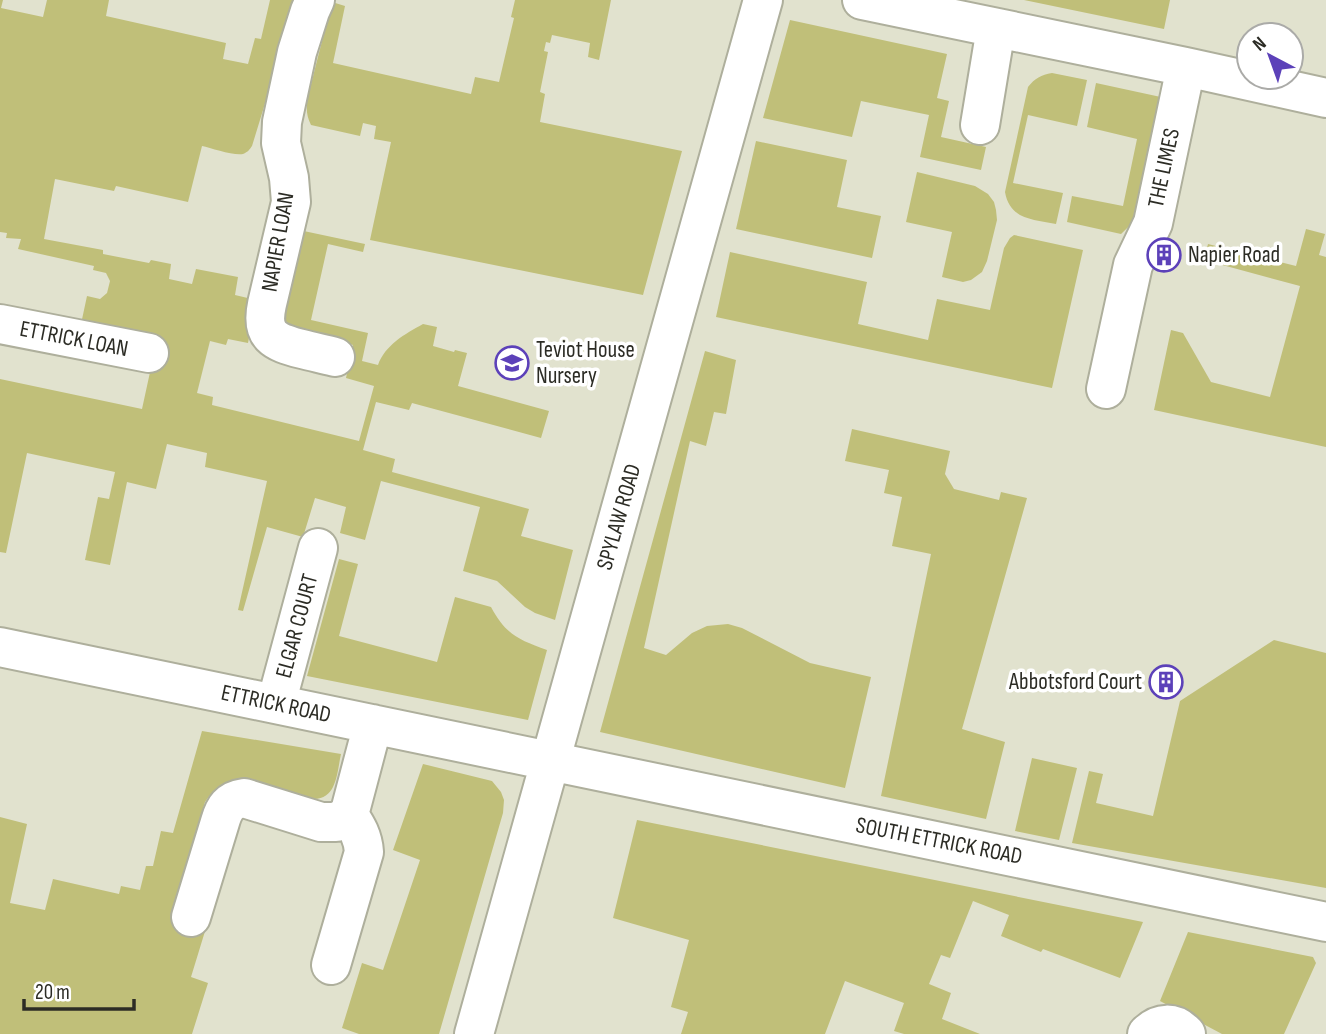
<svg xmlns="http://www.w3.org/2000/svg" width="1326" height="1034" viewBox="0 0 1326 1034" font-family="'Sofia Sans Condensed',sans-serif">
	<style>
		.green { fill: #c0bf79 }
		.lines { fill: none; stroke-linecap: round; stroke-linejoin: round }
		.minor-casing { stroke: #aeaf9c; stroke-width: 42 }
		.minor { stroke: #fff; stroke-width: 38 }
		.labels { text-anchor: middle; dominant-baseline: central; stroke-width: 7; stroke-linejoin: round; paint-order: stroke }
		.street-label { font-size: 23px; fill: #2c2c25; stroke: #fff }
		.poi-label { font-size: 23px; fill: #2c2c25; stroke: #fff; text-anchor: start }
	</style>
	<rect width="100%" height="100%" fill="#e1e2ce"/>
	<path class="green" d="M 0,0 L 3,0 L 1,8 L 43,17 L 47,0 L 109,0 L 106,16 L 226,43 L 223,59 L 248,64 L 255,38 L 261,39 L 270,0 L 299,0 L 282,48 L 252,146 C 250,149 248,152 243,154 C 234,156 211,148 202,146 L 188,202 L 116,186 L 114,191 L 55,179 L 44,239 L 103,250 L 103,254 L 149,263 L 151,260 L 171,264 L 169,279 L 192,284 L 196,269 L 238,277 L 235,295 L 256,300 L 248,343 L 228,339 L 226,345 L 210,341 L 197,393 L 213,397 L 212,405 L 359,441 L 374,386 L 346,378 L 353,345 L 289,326 L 281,319 L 299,230 L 365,244 L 363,252 L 328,244 L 311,320 L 368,333 L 362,361 L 378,365 C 385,345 405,334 423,324 L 437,327 L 433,346 L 454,352 L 455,350 L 467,353 L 458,386 L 549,411 L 541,438 L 412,403 L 409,410 L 376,402 L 363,450 L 395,459 L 392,472 L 529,509 L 521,536 L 573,550 L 555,620 L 535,613 L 525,607 L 497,581 L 463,571 L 480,507 L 381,481 L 365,540 L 340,533 L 346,507 L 315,498 L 303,537 L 267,527 L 243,611 L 238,610 L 267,481 L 205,467 L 207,453 L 167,444 L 156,489 L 127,482 L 110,565 L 85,560 L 98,497 L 109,499 L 115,472 L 27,453 L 6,553 L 0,552 L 0,379 L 142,409 L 157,340 L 81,324 L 87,296 L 100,299 L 107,293 L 110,281 L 106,273 L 93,270 L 94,266 L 18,249 L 21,239 L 6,238 L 7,233 L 0,232 Z
		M 515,0 L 611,0 L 599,60 L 588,57 L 590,43 L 552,35 L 550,43 L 546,42 L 544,51 L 548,52 L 540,92 L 545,94 L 540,122 L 682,151 L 643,295 L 370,240 L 391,142 L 374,139 L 376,126 L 363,123 L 360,136 L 311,125 C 306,115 306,107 308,96 L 332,2 L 345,6 L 333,63 L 471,94 L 475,77 L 499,82 L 514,18 L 511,17 Z
		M 1024,0 L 1170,0 L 1164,29 Z
		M 790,20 L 947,54 L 937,98 L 949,101 L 941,137 L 986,147 L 981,170 L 920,157 L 929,115 L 861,101 L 852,137 L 763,118 Z
		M 1052,73 L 1087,80 L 1077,126 L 1028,115 L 1013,183 L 1063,193 L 1056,224 C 1033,219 1010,220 1005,192 L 1028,87 C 1035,78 1041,75 1052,73 Z
		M 1096,83 L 1170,99 L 1147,209 L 1121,234 L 1067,222 L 1072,196 L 1123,206 L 1137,139 L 1087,127 Z
		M 756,141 L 847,160 L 837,207 L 881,216 L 872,258 L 736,229 Z
		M 917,172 L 975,186 L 988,194 L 994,202 L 996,210 L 997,220 L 987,261 L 982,272 L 971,280 L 963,282 L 942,277 L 952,232 L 906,222 Z
		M 1306,229 L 1325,234 L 1319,255 L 1326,257 L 1326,447 L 1154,410 L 1171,330 L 1183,333 L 1211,382 L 1270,397 L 1300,286 L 1204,260 L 1208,244 L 1296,266 Z
		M 1014,235 L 1083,250 L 1052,388 L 716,317 L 730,252 L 867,282 L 858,324 L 928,340 L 937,299 L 990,310 L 1004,248 L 1010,238 Z
		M 705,351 L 736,360 L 726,414 L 714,412 L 706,446 L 690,441 L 644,648 L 666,655 L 692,633 L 707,626 L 728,624 L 742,628 L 810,663 L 871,677 L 845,788 L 600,732 Z
		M 852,429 L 950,451 L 945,474 L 954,489 L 999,500 L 1001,492 L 1027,498 L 962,729 L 1005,742 L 986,819 L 881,796 L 931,554 L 892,546 L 902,497 L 884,493 L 889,470 L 845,461 Z
		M 339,559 L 358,564 L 339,636 L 437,662 L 455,597 L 491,607 C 506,635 519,640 547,650 L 528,720 L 307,676 Z
		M 1274,640 L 1326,653 L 1326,888 L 1072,843 L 1089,771 L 1103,774 L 1096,803 L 1153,816 L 1180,701 Z
		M 202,731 L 341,754 C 337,772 337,799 314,799 L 231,784 C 218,787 212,791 205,802 L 172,919 L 206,928 L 191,977 L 208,983 L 192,1034 L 0,1034 L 0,817 L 27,824 L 10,903 L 45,910 L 53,879 L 119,894 L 121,886 L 140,890 L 146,866 L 153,866 L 161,831 L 173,833 Z
		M 1032,758 L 1077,768 L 1059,840 L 1015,831 Z
		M 423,764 L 492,781 L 501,792 L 504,800 L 503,813 L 439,1034 L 359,1034 L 342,1028 L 362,963 L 383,970 L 420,860 L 393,850 Z
		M 637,820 L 1143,922 L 1120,978 L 1043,949 L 1041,952 L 1001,936 L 1009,915 L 973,901 L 950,958 L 941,955 L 929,984 L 951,993 L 942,1019 L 980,1034 L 904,1034 L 894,1031 L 904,1003 L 845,981 L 825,1034 L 681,1034 L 688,1012 L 671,1007 L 689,940 L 613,918 Z
		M 1188,932 L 1313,957 L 1316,963 L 1284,1034 L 1222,1034 L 1160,1001 Z"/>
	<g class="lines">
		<defs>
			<path id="minor" d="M 315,0 L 310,11 L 297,52 L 282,122 L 281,143 L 289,178 L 291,202 L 267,304 C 260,336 274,342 302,349 C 313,352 324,354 335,357
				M 862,0 L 1186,67 L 1326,98
				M 980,125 L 996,28
				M 0,324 L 149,353
				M 1106,389 L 1133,265 L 1153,223 L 1186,67
				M 0,647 L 1326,922
				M 276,704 L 318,548
				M 191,917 L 220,822 C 224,808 229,800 244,798 L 321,822 L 336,822 L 349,815 L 373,724
				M 331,965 L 364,852 C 363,837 357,827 349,815
				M 474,1034 L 763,0
				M 1147,1034 C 1159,1022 1174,1021 1186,1034"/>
		</defs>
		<use href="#minor" class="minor-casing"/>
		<use href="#minor" class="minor"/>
	</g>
	<defs>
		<symbol id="building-ring" viewBox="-11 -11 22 22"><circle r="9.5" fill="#fff" stroke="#5c41b9" stroke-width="1.5"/><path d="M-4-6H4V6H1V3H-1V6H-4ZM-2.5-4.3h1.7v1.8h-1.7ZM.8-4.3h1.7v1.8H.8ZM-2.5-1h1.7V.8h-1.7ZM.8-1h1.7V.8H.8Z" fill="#5c41b9"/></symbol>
		<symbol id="school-ring" viewBox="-11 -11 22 22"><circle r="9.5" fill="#fff" stroke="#5c41b9" stroke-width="1.5"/><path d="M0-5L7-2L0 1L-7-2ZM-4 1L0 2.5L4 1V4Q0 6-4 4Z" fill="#5c41b9"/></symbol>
	</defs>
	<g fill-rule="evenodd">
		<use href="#building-ring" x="1145" y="236" width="38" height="38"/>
		<use href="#school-ring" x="493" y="344" width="38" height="38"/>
		<use href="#building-ring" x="1147" y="663" width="38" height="38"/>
	</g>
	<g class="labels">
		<g class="street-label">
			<text transform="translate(1164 168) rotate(-78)">THE LIMES</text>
			<text transform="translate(278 242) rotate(-80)">NAPIER LOAN</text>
			<text transform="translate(74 339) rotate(11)">ETTRICK LOAN</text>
			<text transform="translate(619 517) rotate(-74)">SPYLAW ROAD</text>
			<text transform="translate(297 626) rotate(-75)">ELGAR COURT</text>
			<text transform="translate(276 704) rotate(12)">ETTRICK ROAD</text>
			<text transform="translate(939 841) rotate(11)">SOUTH ETTRICK ROAD</text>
		</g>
		<g class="poi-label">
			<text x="1188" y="255">Napier Road</text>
			<text x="536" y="350">Teviot House<tspan x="536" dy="26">Nursery</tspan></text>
			<text x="1142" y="682" text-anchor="end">Abbotsford Court</text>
		</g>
	</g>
	<g transform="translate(1270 56) rotate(319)"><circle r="33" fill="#ffffff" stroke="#ababa8" stroke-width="2"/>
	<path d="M0-5L12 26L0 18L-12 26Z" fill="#5c41b9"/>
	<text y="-10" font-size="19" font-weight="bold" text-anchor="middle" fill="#2c2c25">N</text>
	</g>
	<path d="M24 999v10h110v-10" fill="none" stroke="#2c2c25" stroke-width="3.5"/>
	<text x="35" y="999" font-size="21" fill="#2c2c25" stroke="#ffffff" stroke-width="5" paint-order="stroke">20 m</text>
</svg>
